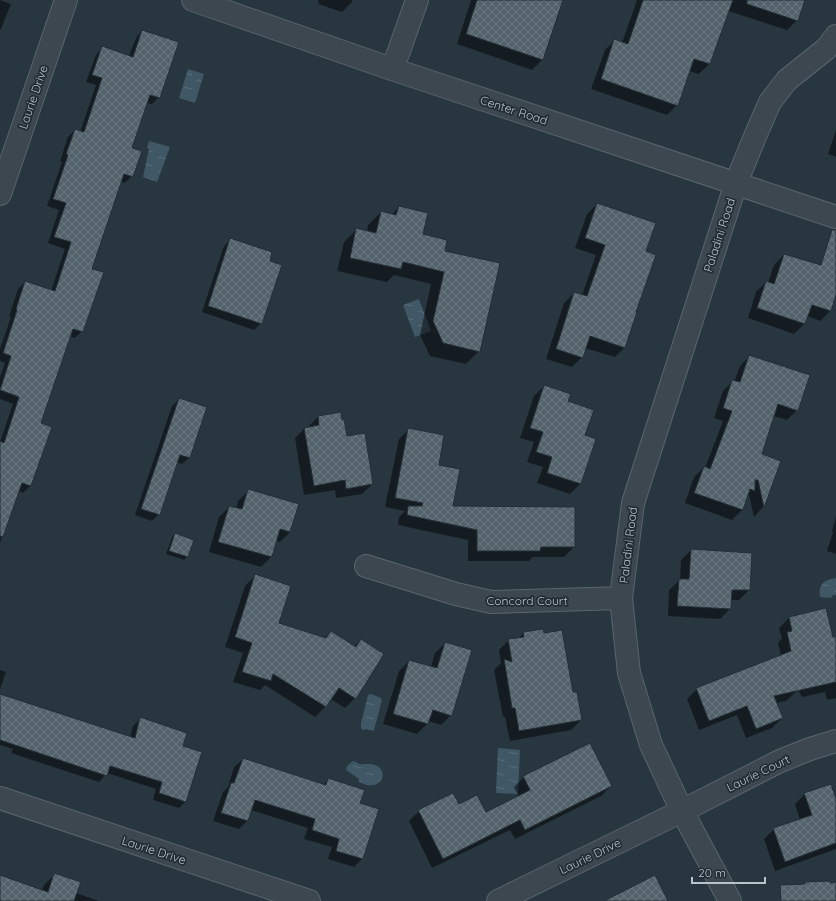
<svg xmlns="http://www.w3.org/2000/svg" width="836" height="901" viewBox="0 0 836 901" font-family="Quicksand,sans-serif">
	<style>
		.water { fill: url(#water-ripples) }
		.shadow { fill: #0007 }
		.building { fill: url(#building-cross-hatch); stroke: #232e36 }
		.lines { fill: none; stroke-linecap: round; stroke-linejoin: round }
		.minor-casing { stroke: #5a656c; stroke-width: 24 }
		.minor { stroke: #3c474f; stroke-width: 22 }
		.labels { text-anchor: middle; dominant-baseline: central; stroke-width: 3.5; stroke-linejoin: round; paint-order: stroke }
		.street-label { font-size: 12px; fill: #b9c2c9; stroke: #212c34 }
	</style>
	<defs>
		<pattern id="water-ripples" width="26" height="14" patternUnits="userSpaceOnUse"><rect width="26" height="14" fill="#405766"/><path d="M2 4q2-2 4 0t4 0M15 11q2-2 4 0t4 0" fill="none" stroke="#5a6e7b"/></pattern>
		<pattern id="building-cross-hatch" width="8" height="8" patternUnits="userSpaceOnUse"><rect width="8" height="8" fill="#54636b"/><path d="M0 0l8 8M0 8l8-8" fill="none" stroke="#6a787f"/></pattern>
	</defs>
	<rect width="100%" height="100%" fill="#28363f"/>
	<path class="water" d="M 188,69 L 204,74 L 195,103 L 179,98 Z
		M 149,141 L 170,147 L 157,182 L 143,177 L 149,149 L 147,148 Z
		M 419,299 L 431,331 L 415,337 L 403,305 Z
		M 836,578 L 836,595 L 833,595 L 831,598 L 820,597 C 818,584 824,580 836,578 Z
		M 371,694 L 381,698 L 382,700 L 374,730 L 373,731 L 366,729 L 363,730 L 361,728 L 361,723 L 368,695 Z
		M 498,748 L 520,750 L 518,794 L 496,793 Z
		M 353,761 L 356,762 L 359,764 C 364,765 370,763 375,765 C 390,770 382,794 359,782 L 359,779 L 346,770 L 347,766 Z"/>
	<path class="shadow" d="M 0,0 L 11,4 L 1,29 L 0,30 Z
		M 317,0 L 352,0 L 352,2 L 342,12 L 318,4 L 319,1 Z
		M 471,0 L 563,0 L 542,60 L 532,70 L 457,44 Z
		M 637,0 L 804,0 L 797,20 L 787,30 L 728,11 L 709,64 L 699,74 L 689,71 L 677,105 L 667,115 L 591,89 L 605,50 L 615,40 L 622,43 Z
		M 142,31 L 159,97 L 152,104 L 147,103 L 131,148 L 132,176 L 125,183 L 121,182 L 91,269 L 82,331 L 75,338 L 69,336 L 39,424 L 51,428 L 30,486 L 23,493 L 18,491 L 0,543 L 0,442 L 13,404 L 0,399 L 0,377 L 5,363 L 0,361 L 0,349 L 11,317 L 9,316 L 18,289 L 25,282 L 51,291 L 65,249 L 48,243 L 59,210 L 47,206 L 62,162 L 60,161 L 68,137 L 75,130 L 80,132 L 96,85 L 86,82 L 96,55 L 102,48 L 129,56 L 136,38 Z
		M 836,130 L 836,157 L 828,154 Z
		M 597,204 L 645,252 L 635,313 L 625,347 L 615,357 L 585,348 L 582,357 L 572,367 L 546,359 L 564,303 L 574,293 L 582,295 L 596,255 L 575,248 L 587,214 Z
		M 399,207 L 422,235 L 444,252 L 479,351 L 466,364 L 430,356 L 420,335 L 431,284 L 394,275 L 387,282 L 337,271 L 344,242 L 357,229 L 367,232 L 368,225 L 381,212 L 391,215 Z
		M 231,239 L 261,323 L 254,330 L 202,312 L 224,246 Z
		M 784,255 L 818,266 L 822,262 L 836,266 L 836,292 L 830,311 L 820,321 L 807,316 L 804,324 L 794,334 L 748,318 L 756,292 L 766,282 L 768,283 L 774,265 Z
		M 750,356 L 797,410 L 787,420 L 773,416 L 761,455 L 780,461 L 763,507 L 754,517 L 749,495 L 746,499 L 742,510 L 732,520 L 685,503 L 694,477 L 704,467 L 705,468 L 723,421 L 714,418 L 723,391 L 733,381 L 734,382 L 740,366 Z
		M 544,386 L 567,402 L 583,436 L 595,440 L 580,484 L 570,494 L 537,483 L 543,467 L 527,462 L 534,442 L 520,438 L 534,396 Z
		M 179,399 L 189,458 L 182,464 L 176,462 L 159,514 L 152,521 L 135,515 L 172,406 Z
		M 318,417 L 346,437 L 372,484 L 362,494 L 336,498 L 335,490 L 304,495 L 295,438 L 305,428 L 308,428 L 308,427 Z
		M 409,429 L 438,465 L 451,507 L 574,547 L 564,557 L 533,557 L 529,561 L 468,561 L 468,540 L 398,525 L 399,517 L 405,511 L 385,507 L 399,439 Z
		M 248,491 L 290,532 L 280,542 L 276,541 L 271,557 L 261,567 L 209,552 L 219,517 L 229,507 L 236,509 L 238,501 Z
		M 836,516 L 836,554 L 827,551 L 833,532 L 832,531 Z
		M 175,534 L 192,540 L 187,557 L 184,560 L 166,554 L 172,537 Z
		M 691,550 L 751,554 L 749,590 L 739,600 L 730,600 L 730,609 L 720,619 L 668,616 L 669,590 L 680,580 L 681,560 Z
		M 255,576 L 278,624 L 324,638 L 331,632 L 354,647 L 361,640 L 355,698 L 345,708 L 331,699 L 325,707 L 315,717 L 265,685 L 260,690 L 233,682 L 243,653 L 225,647 L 245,586 Z
		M 789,618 L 832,638 L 836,638 L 836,698 L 827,700 L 825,692 L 802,697 L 798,690 L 786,701 L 776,703 L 782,718 L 772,728 L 746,738 L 737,715 L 699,730 L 687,699 L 697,689 L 781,656 L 778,643 L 782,638 L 779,628 Z
		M 524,633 L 543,634 L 572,693 L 581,720 L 571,730 L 510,741 L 505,717 L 503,717 L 494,670 L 501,663 L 499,650 L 509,640 L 518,639 Z
		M 445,643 L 451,715 L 441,725 L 428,721 L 427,724 L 417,734 L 383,724 L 399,671 L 409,661 L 431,667 L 435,653 Z
		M 0,670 L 6,672 L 0,689 Z
		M 0,695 L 130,738 L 133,726 L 140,719 L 182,746 L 186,801 L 179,808 L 153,800 L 156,789 L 107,773 L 99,782 L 11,753 L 13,749 L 0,745 Z
		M 243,759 L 323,785 L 328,780 L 359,804 L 362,859 L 354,867 L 328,859 L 332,847 L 304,839 L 308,828 L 251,810 L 247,821 L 239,829 L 213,821 L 223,792 L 228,787 L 234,767 Z
		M 524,777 L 611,786 L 601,796 L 515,839 L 510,830 L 432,868 L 409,821 L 419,811 L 458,805 L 485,814 L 519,797 L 514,787 Z
		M 805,794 L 836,802 L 836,849 L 775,871 L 764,839 L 774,829 L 800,820 L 795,804 Z
		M 54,875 L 76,893 L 99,901 L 0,901 L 0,876 L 42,891 L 44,885 Z"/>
	<path class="building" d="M 477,0 L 563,0 L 543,60 L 466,34 Z
		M 643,0 L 733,0 L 710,64 L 694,59 L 678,106 L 601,79 L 614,39 L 628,44 Z
		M 747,0 L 805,0 L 798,21 L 747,4 Z
		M 142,30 L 179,42 L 160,98 L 150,95 L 132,148 L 142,151 L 133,177 L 124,174 L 92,269 L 104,272 L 83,332 L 73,329 L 41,423 L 52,427 L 31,486 L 22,483 L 3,537 L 0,536 L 0,441 L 4,443 L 19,397 L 0,390 L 11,356 L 3,353 L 17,310 L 16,309 L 25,281 L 55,291 L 71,242 L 54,237 L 66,203 L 53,199 L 68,155 L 66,154 L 75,129 L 84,132 L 102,78 L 92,75 L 102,46 L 133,57 Z
		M 597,203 L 656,223 L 646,251 L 656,255 L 636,312 L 637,312 L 625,348 L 590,336 L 583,358 L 556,349 L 574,292 L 587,296 L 605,245 L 585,238 Z
		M 399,206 L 428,213 L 423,234 L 447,240 L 445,251 L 500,263 L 480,352 L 443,343 L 433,321 L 444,272 L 403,262 L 401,269 L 350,258 L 356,228 L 376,233 L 381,211 L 396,215 Z
		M 832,230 L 836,230 L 836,295 L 831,311 L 812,305 L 805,324 L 757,308 L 766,281 L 774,284 L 784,254 L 821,265 Z
		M 230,238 L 272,252 L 270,261 L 282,265 L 262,324 L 208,306 Z
		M 749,355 L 810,375 L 798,411 L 778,404 L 762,454 L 781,461 L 764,508 L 758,480 L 755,480 L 755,491 L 750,489 L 743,510 L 694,493 L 704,466 L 710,469 L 732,411 L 723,408 L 732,380 L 740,382 Z
		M 544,385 L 571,394 L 568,401 L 594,410 L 585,435 L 596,439 L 581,484 L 547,473 L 552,457 L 536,452 L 543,432 L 530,428 Z
		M 179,398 L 207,407 L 190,458 L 180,455 L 160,515 L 141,509 Z
		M 341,412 L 342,420 L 344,419 L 347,436 L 365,433 L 373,484 L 346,489 L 345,480 L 314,486 L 304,428 L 319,425 L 318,416 Z
		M 408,428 L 444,435 L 439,465 L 460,469 L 453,506 L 575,507 L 575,547 L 541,547 L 540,551 L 477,551 L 477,530 L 407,515 L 408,506 L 422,506 L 423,503 L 395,498 Z
		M 248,489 L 299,504 L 290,532 L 280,529 L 272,557 L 218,542 L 229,506 L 242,509 Z
		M 175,533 L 194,540 L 188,557 L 169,551 Z
		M 691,549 L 752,553 L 750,590 L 732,590 L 731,609 L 677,606 L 679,579 L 689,579 Z
		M 255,574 L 291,586 L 279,623 L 326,638 L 331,631 L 356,647 L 361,639 L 384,654 L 356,699 L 339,688 L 326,707 L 273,674 L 271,681 L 242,672 L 252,643 L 235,637 Z
		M 826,608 L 833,637 L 836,637 L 836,682 L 774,696 L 783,718 L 756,729 L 747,706 L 709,721 L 696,688 L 791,651 L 787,632 L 792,631 L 789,617 Z
		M 543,629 L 544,633 L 562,630 L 573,692 L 577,692 L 582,720 L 519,731 L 515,708 L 512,708 L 504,659 L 512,662 L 508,639 L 524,637 L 523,632 Z
		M 445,642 L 472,650 L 452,716 L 433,710 L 428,724 L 393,714 L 409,660 L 437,668 Z
		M 0,694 L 135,738 L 140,717 L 187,733 L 183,746 L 202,752 L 186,802 L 159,793 L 162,782 L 110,766 L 107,776 L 0,740 Z
		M 590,743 L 612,786 L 525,830 L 520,820 L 443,859 L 418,810 L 453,793 L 459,804 L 477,795 L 486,812 L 530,790 L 523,776 Z
		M 243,758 L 326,785 L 328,778 L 365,790 L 360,803 L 379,809 L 363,859 L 336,851 L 339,839 L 312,830 L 315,819 L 255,800 L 248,821 L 221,813 L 231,783 L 234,783 Z
		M 831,784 L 836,799 L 836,843 L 785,862 L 773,828 L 812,815 L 804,793 Z
		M 54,873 L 81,882 L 74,901 L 0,901 L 0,875 L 48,892 Z
		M 655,875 L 668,901 L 604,901 Z
		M 830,881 L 830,883 L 836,882 L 836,901 L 781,901 L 780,885 L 805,884 L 805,882 Z"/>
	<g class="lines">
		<defs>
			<path id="minor" d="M 193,0 L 392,69 L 836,217
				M 392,69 L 399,51 L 417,0
				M 0,194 L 66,0
				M 366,566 L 456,594 L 491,602 L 621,598
				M 0,798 L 309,901
				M 498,901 L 682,811 L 780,761 L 810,749 L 836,741
				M 730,901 L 682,811 L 651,745 L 629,673 L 621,598 L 633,503 L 736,183 L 756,134 L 770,102 L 787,80 L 826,49 L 836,36"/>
		</defs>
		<use href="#minor" class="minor-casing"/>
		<use href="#minor" class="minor"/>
	</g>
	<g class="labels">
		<g class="street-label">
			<text transform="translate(33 97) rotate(-71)">Laurie Drive</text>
			<text transform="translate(514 110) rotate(18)">Center Road</text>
			<text transform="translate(719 235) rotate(-72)">Paladini Road</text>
			<text transform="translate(628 545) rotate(-83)">Paladini Road</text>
			<text x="527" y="600">Concord Court</text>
			<text transform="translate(758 773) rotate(-26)">Laurie Court</text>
			<text transform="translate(154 850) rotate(18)">Laurie Drive</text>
			<text transform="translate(590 856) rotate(-26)">Laurie Drive</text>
		</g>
	</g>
	<path d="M692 877v6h73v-6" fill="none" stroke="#b9c2c9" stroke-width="2"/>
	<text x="698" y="877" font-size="12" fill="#b9c2c9" stroke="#212c34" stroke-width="3" paint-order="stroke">20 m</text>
</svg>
